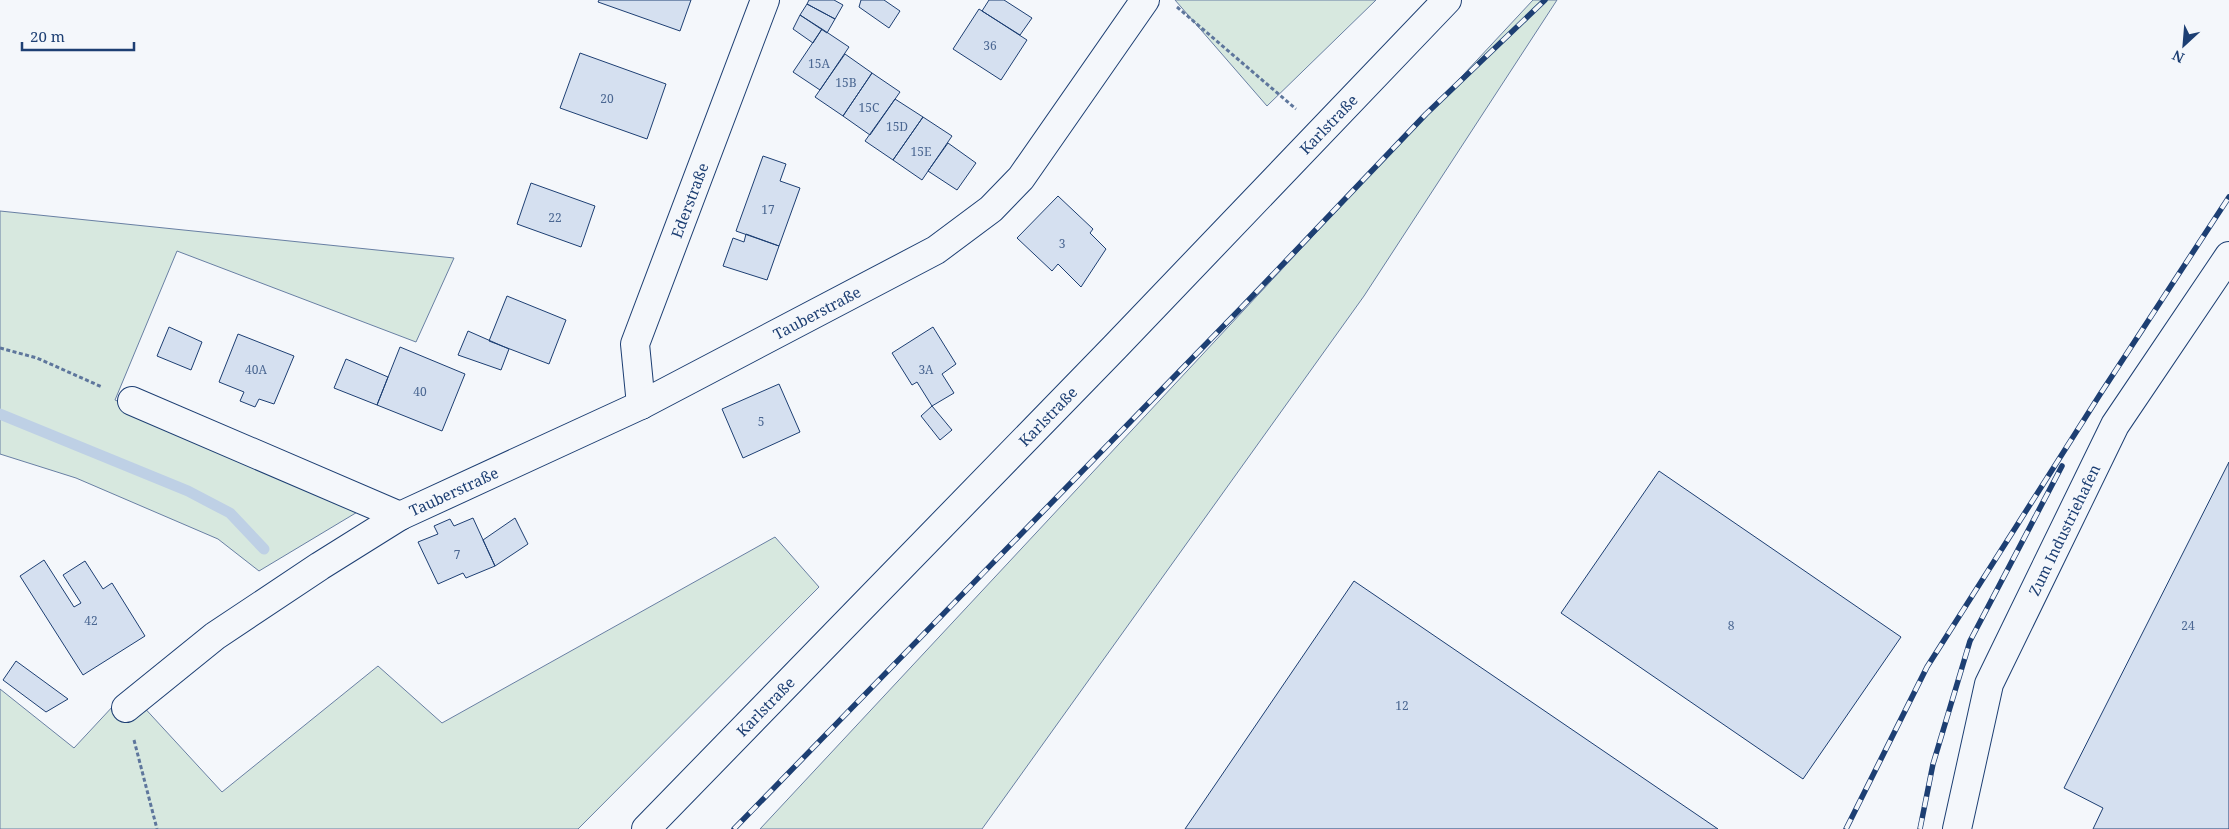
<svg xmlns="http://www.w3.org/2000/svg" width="2229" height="829" viewBox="0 0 2229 829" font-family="'Noto Serif',serif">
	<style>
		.green { fill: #d7e8df; stroke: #687fa3 }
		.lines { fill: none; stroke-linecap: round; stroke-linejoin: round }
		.stream { stroke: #bed0e5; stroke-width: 11 }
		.building { fill: #d5e0f0; stroke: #1d3f73 }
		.minor-casing { stroke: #1d3f73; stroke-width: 30 }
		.tertiary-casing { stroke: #1d3f73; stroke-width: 30 }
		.path { stroke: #5e769c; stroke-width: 3; stroke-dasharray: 4 2.5; stroke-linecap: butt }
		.minor { stroke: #f4f7fb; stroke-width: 28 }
		.tertiary { stroke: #f4f7fb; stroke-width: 28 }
		.rail-casing { stroke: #1d3f73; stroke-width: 5.5 }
		.rail { stroke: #f4f7fb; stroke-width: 4; stroke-dasharray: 11; stroke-linecap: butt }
		.labels { text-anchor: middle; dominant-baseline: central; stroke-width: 4; stroke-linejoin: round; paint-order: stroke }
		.number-label { font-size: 12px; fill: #4b6792 }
		.street-label { font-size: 15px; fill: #1d3f73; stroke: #f4f7fb }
	</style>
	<rect width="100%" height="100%" fill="#f4f7fb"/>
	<path class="green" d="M 1175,0 L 1376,0 L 1267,106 Z
		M 1533,0 L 1557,0 L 1364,296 L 982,829 L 760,829 Z
		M 0,211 L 454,258 L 416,342 L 177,251 L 115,400 L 364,508 L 259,571 L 218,539 L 76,478 L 0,454 Z
		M 775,537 L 819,587 L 578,829 L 0,829 L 0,689 L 74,748 L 128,690 L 222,792 L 378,666 L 442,723 Z"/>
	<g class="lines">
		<path class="stream" d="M 0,414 L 188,491 L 230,513 L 264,549"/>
	</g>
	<path class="building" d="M 599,0 L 691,0 L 680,31 L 598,2 Z
		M 809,0 L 834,0 L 843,5 L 835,19 L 807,4 Z
		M 861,0 L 884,0 L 900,11 L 889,28 L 859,7 Z
		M 989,0 L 1004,0 L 1032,18 L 1020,35 L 982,11 Z
		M 807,4 L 835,19 L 827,33 L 800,15 Z
		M 979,9 L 1027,40 L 1001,80 L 953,49 Z
		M 800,15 L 822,29 L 813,43 L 793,29 Z
		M 822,29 L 849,47 L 820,90 L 793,72 Z
		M 580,53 L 666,84 L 647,139 L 560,108 Z
		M 845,54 L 872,73 L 843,116 L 815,97 Z
		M 872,73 L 900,92 L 870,135 L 843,116 Z
		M 895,99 L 923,117 L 893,160 L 865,141 Z
		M 923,117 L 952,136 L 922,180 L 893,160 Z
		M 948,143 L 976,163 L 957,190 L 928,171 Z
		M 763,156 L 786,164 L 780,181 L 800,188 L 779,246 L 736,231 Z
		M 531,183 L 595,206 L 581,247 L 517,224 Z
		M 1058,196 L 1093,229 L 1090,233 L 1106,249 L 1081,287 L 1058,264 L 1052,271 L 1017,238 Z
		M 746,234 L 779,246 L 767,280 L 723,266 L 733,238 L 744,242 Z
		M 507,296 L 566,320 L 549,364 L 489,341 Z
		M 169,327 L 202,342 L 191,370 L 157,356 Z
		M 933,327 L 956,364 L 942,374 L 954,393 L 932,406 L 917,382 L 912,385 L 892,353 Z
		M 468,331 L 509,349 L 501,370 L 458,355 Z
		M 238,334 L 294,356 L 274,404 L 259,399 L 255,407 L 240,401 L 244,392 L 219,382 Z
		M 400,347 L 465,374 L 442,431 L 377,405 Z
		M 346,359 L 388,377 L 377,405 L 334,388 Z
		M 779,384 L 800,432 L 743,458 L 722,409 Z
		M 932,406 L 952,430 L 940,440 L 921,416 Z
		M 2229,462 L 2229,829 L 2093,829 L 2103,808 L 2064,788 Z
		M 1659,471 L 1901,637 L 1803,779 L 1561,613 Z
		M 473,518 L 495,566 L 466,578 L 463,573 L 438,584 L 418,542 L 438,534 L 434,526 L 450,519 L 454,526 Z
		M 515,518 L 528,544 L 495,566 L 483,540 Z
		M 44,560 L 74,607 L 81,603 L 63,575 L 85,561 L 103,589 L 112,583 L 145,636 L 83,675 L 20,576 Z
		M 1354,581 L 1718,829 L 1185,829 Z
		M 16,661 L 68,699 L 46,712 L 3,680 Z"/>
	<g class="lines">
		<defs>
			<g id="minor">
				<path d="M 132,401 L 400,516"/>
				<path id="s1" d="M 641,405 L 635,344 L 765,0"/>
				<path id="s2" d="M 126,708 L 215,636 L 320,566 L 400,516 L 641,405 L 936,250 L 991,209 L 1021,178 L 1145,0"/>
				<path id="s3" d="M 1957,829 L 1989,684 L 2115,425 L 2229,256"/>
			</g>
			<g id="tertiary">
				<path id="s4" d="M 646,829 L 1115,347 L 1447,0"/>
			</g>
		</defs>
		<use href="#minor" class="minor-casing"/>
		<use href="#tertiary" class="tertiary-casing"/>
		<path class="path" d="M 1177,7 L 1296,109
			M 0,348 L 37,358 L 102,387
			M 134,740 L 157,829"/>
		<use href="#minor" class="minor"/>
		<use href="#tertiary" class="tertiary"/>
		<defs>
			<path id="rail" d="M 734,829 L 1242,307 L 1426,114 L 1545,0
				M 1846,829 L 1927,667 L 2099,396 L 2229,197
				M 1920,829 L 1933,764 L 1970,641 L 2062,466"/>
		</defs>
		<use href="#rail" class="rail-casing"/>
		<use href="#rail" class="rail"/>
	</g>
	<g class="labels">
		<g class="number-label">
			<text x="990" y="45">36</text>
			<text x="819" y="63">15A</text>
			<text x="846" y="82">15B</text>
			<text x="607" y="98">20</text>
			<text x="869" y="107">15C</text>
			<text x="897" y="126">15D</text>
			<text x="921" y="151">15E</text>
			<text x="768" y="209">17</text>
			<text x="555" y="217">22</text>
			<text x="1062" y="243">3</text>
			<text x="256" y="369">40A</text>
			<text x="926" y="369">3A</text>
			<text x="420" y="391">40</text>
			<text x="761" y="421">5</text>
			<text x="457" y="554">7</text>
			<text x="91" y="620">42</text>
			<text x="1731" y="625">8</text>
			<text x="2188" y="625">24</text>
			<text x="1402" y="705">12</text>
		</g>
		<g class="street-label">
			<text stroke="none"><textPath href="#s4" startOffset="981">Karlstraße</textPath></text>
			<text stroke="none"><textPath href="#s1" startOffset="215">Ederstraße</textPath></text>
			<text stroke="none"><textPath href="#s2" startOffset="799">Tauberstraße</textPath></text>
			<text stroke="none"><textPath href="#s4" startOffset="576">Karlstraße</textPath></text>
			<text stroke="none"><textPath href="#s2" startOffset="394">Tauberstraße</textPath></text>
			<text stroke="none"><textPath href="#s3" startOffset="320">Zum Industriehafen</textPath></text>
			<text stroke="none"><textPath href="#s4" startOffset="171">Karlstraße</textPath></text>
		</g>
	</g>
	<g transform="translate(2184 45) rotate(206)" stroke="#f4f7fb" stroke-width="4" paint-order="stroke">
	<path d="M0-4L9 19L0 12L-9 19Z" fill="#1d3f73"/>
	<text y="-8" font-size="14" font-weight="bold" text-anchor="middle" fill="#1d3f73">N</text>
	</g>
	<path d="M22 42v8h112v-8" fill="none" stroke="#1d3f73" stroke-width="2.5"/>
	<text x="30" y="42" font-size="15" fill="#1d3f73" stroke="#f4f7fb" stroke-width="4" paint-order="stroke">20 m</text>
</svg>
